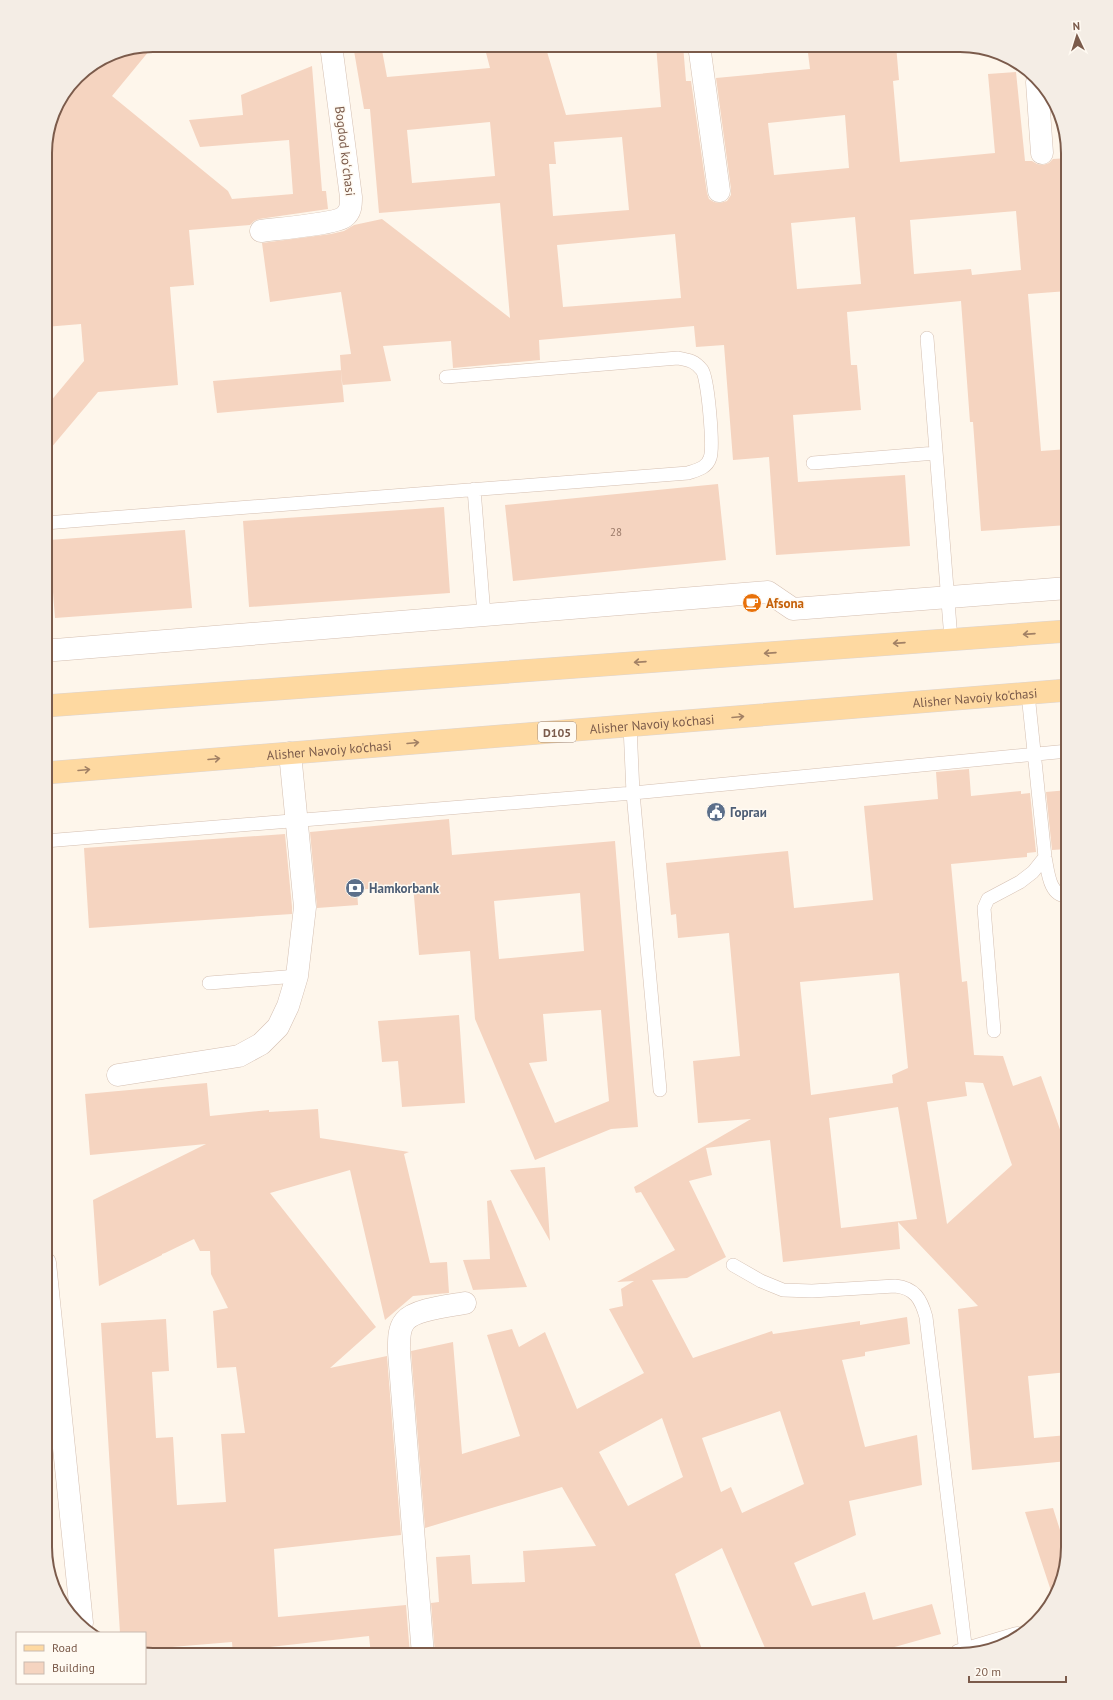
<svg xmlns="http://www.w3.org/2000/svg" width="1113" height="1700" viewBox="0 0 1113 1700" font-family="'PT Sans',sans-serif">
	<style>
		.building { fill: #f5d4c0; fill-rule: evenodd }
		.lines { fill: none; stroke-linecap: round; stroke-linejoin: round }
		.service-casing { stroke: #d4bfb1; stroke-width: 14 }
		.minor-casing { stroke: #d4bfb1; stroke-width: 23 }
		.tertiary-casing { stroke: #d4bfb1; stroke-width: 23 }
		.primary-casing { stroke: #ddd4d0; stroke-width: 23 }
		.service { stroke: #fff; stroke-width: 13 }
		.minor { stroke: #fff; stroke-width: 22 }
		.tertiary { stroke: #fff; stroke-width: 22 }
		.primary { stroke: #fed9a1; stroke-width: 22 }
		.oneway { stroke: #a28165 }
		.labels { text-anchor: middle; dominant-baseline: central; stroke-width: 3; stroke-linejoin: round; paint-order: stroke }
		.number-label { font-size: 11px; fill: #9a7968 }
		.shield { fill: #fffaf2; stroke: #a38b7d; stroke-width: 1 }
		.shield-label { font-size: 12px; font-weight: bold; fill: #7b5b4b }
		.street-label { font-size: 13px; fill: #7b5b4b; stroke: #fffaf2 }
		.food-label { font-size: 13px; font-weight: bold; fill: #c56008; stroke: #fffaf2; text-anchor: start }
		.service-label { font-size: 13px; font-weight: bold; fill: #4e5e75; stroke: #fffaf2; text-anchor: start }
		.rim { fill: none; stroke: #7b5b4b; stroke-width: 2 }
	</style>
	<rect width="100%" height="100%" fill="#fef6eb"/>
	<path class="building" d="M 154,45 L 112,96 L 228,191 L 232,199 L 293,194 L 289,140 L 200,147 L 189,120 L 243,115 L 241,95 L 312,66 L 322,191 L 326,191 L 328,209 L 259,219 L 254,221 L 250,225 L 189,230 L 194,285 L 170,287 L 178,385 L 98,392 L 45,455 L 45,408 L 84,361 L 81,324 L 45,327 L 45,146 L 53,111 L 72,84 L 73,85 L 85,71 L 112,53 Z
		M 353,45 L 381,45 L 387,77 L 490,68 L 484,45 L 545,45 L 566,115 L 661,107 L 656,45 L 683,45 L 686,81 L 691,81 L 707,193 L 709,199 L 714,202 L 720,203 L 727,201 L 731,195 L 731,189 L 716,78 L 810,69 L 807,45 L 896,45 L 899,80 L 893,81 L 900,162 L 995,153 L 988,74 L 1016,72 L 1025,161 L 1032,161 L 1037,164 L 1043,165 L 1049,163 L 1053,159 L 1068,158 L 1068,291 L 1028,294 L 1041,451 L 1068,449 L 1068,525 L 981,531 L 973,422 L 970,422 L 961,301 L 847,312 L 851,365 L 857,365 L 861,410 L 793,415 L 798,482 L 905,475 L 910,546 L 776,555 L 769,457 L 733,460 L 724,345 L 696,347 L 694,326 L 539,340 L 540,360 L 453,368 L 451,341 L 383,346 L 391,381 L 342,385 L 340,355 L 351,354 L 341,292 L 270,302 L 262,243 L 331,234 L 344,231 L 354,225 L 382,219 L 510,318 L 500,203 L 379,213 L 370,109 L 364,109 ZM 845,115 L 849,168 L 774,175 L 768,123 ZM 490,122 L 495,176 L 412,183 L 407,130 ZM 622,137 L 629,210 L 553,216 L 549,164 L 556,164 L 554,142 ZM 1016,211 L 1021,270 L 972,275 L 971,269 L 914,274 L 910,220 ZM 855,217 L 861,284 L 797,289 L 791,223 ZM 675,234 L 681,298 L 563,307 L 557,245 Z
		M 341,370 L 344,402 L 217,413 L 213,381 Z
		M 718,484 L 726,560 L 513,581 L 505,505 Z
		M 444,507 L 450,593 L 249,607 L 243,521 Z
		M 185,530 L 192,608 L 55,618 L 49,540 Z
		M 969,769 L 971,796 L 1021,791 L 1021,794 L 1030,793 L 1036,852 L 1027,853 L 1027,857 L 951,864 L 962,982 L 967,981 L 974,1055 L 1003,1056 L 1013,1086 L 1041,1076 L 1068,1152 L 1068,1372 L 1028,1376 L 1034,1438 L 1068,1435 L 1068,1461 L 972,1470 L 958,1309 L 978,1306 L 898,1222 L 900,1249 L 783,1262 L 770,1140 L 706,1148 L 712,1175 L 689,1181 L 726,1257 L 687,1278 L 652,1280 L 693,1358 L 772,1331 L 773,1334 L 860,1321 L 860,1325 L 907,1317 L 910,1344 L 865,1352 L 865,1356 L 842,1360 L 865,1447 L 917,1435 L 922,1485 L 849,1501 L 856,1535 L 794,1563 L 812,1606 L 865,1592 L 873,1620 L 932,1604 L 941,1634 L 866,1655 L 768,1655 L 722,1548 L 675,1574 L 704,1655 L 435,1655 L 431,1603 L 439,1602 L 436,1557 L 470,1555 L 472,1584 L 525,1582 L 523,1551 L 596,1546 L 562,1487 L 425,1528 L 411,1351 L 453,1342 L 462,1454 L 520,1436 L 487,1335 L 512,1329 L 519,1347 L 545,1332 L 577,1409 L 644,1373 L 609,1309 L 623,1306 L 621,1289 L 634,1281 L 617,1282 L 675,1250 L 641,1192 L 636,1193 L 634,1187 L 751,1119 L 698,1123 L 693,1061 L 740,1056 L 729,933 L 678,938 L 676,914 L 671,915 L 666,863 L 788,851 L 794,908 L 873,900 L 864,806 L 938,799 L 936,772 ZM 899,973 L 908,1068 L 892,1075 L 893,1083 L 811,1095 L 800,982 ZM 965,1082 L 983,1083 L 1012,1165 L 947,1224 L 927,1102 L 967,1096 ZM 898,1107 L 917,1219 L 841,1228 L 829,1118 ZM 780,1411 L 804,1484 L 742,1513 L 731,1487 L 721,1492 L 702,1438 ZM 662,1418 L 683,1477 L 628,1506 L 599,1452 Z
		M 1068,790 L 1068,849 L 1052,850 L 1046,792 Z
		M 449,819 L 452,855 L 615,841 L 638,1127 L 611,1129 L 535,1160 L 475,1019 L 470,951 L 419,955 L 413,885 L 357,890 L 358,905 L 317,908 L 310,832 ZM 580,893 L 584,951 L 499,959 L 494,901 ZM 601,1010 L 609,1101 L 555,1123 L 529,1063 L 547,1061 L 543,1014 Z
		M 285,834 L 292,907 L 292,914 L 89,928 L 84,848 Z
		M 459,1015 L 465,1103 L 402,1107 L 398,1061 L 382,1062 L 378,1021 Z
		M 207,1083 L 210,1116 L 269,1110 L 269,1112 L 318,1109 L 320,1138 L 409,1152 L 404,1154 L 430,1263 L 447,1262 L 449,1293 L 413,1296 L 385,1320 L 350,1170 L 270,1193 L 376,1327 L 330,1368 L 387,1356 L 401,1535 L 274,1549 L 278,1617 L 406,1605 L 410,1655 L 371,1655 L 369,1636 L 270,1647 L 274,1655 L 233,1655 L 232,1642 L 172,1647 L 173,1655 L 146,1655 L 145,1633 L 120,1633 L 101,1323 L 166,1319 L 169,1371 L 152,1372 L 156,1438 L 173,1437 L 177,1505 L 226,1502 L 221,1434 L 245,1433 L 236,1367 L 217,1368 L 213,1311 L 228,1308 L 211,1274 L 210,1251 L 200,1251 L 194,1239 L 165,1253 L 162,1254 L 162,1255 L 99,1286 L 93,1200 L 206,1144 L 90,1155 L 85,1094 Z
		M 545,1167 L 550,1241 L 510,1170 Z
		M 491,1200 L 527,1287 L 473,1290 L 463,1260 L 490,1259 L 487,1201 Z
		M 1053,1508 L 1067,1552 L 1054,1600 L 1025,1512 Z"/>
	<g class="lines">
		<defs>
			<path id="service" d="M 927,338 L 951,639
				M 813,463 L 936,453
				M 474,489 L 484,615
				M 45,523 L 688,473 C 697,470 707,468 710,458 C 714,448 708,378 702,370 C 695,361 689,360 678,358 L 446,377
				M 1028,694 L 1045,857 C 1048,871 1049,897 1068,896
				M 630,726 L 633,793 L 660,1090
				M 45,841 L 633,793 L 1068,751
				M 209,983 L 297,976
				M 994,1031 L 984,908 L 988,899 L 1020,882 L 1033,872 L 1045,857
				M 733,1265 L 761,1281 L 783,1290 L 812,1291 L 895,1286 C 915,1288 921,1299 926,1317 L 966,1653"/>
			<path id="minor" d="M 699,45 L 719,191
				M 1037,82 L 1042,153
				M 261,231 C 275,229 335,224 344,217 C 351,212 351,205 351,197 L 331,45
				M 45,649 L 55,650 L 768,592 L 793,609 L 1068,588
				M 118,1075 L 239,1056 L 261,1044 L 278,1027 L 288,1006 L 297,976 L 305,907 L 290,753
				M 45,1263 L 82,1623
				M 423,1655 L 399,1352 C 399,1342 398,1329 405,1321 C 415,1309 449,1306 465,1303"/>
			<path id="tertiary" d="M 960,1655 L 1017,1638"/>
			<g id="primary">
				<path d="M 45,706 L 1068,631"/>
				<path id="s1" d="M 45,773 L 1068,690"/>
			</g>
		</defs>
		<use href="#service" class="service-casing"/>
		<use href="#minor" class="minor-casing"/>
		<use href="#tertiary" class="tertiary-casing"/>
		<use href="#primary" class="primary-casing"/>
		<use href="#service" class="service"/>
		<use href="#minor" class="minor"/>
		<use href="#tertiary" class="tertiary"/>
		<use href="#primary" class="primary"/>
	</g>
	<defs><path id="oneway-shaft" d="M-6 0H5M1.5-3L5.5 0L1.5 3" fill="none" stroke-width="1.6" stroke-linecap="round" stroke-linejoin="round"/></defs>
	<g class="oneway">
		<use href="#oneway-shaft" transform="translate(1029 634) rotate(176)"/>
		<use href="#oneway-shaft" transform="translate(899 643) rotate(176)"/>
		<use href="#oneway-shaft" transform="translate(770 653) rotate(176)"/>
		<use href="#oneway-shaft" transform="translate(640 662) rotate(176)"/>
		<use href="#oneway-shaft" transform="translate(738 717) rotate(-5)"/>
		<use href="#oneway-shaft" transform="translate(413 743) rotate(-5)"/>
		<use href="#oneway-shaft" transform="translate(214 759) rotate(-5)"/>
		<use href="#oneway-shaft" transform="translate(84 770) rotate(-5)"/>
	</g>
	<defs>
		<symbol id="cafe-disc" viewBox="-11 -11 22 22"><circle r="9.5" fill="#e8710a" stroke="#fffaf2"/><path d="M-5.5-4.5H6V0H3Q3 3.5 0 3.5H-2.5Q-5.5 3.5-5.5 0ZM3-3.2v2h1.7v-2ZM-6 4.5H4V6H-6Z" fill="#fff"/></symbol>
		<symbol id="civic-disc" viewBox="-11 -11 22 22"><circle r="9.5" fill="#5c6f8a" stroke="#fffaf2"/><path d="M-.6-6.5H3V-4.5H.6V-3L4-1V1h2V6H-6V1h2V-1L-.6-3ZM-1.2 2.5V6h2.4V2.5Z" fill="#fff"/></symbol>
		<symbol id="bank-disc" viewBox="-11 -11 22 22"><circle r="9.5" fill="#5c6f8a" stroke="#fffaf2"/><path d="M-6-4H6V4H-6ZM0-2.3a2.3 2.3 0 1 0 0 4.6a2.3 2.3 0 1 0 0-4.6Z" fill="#fff"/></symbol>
	</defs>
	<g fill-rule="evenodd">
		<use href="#cafe-disc" x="741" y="592" width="22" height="22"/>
		<use href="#civic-disc" x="705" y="801" width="22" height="22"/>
		<use href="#bank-disc" x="344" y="877" width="22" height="22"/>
	</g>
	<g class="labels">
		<g class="number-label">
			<text x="616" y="532">28</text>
		</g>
		<rect class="shield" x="538" y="722" width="38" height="20" rx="3"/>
		<g class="shield-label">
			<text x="557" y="732">D105</text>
		</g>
		<g class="street-label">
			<text transform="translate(345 151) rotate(83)">Bogdod koʻchasi</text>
			<text stroke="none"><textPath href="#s1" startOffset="933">Alisher Navoiy ko'chasi</textPath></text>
			<text stroke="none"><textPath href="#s1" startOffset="609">Alisher Navoiy ko'chasi</textPath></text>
			<text stroke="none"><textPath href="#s1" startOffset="285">Alisher Navoiy ko'chasi</textPath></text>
		</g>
		<g class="food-label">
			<text x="766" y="603">Afsona</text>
		</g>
		<g class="service-label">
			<text x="730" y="812">Горгаи</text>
			<text x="369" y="888">Hamkorbank</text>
		</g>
	</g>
	<path d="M0 0H1113V1700H0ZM153 52H960A101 101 0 0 1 1061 153V1547A101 101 0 0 1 960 1648H153A101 101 0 0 1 52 1547V153A101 101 0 0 1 153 52Z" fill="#f4ede5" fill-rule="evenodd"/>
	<path class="rim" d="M153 52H960A101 101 0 0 1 1061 153V1547A101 101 0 0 1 960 1648H153A101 101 0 0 1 52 1547V153A101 101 0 0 1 153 52Z"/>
	<rect x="16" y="1632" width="130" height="52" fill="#fffaf2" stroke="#cabaaf"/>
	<rect x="24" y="1645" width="20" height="6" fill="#fed9a1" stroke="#cabaaf"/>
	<text x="52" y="1652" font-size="12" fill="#7b5b4b">Road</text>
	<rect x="24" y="1662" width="20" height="12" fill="#f5d4c0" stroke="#cabaaf"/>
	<text x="52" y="1672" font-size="12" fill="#7b5b4b">Building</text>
	<g transform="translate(1077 36) rotate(356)" stroke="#fffaf2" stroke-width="3" paint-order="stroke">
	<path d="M0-3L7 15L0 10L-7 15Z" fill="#7b5b4b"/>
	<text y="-6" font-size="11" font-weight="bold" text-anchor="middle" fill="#7b5b4b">N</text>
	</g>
	<path d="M969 1676v6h97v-6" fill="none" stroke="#7b5b4b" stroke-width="2"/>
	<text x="975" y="1676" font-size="12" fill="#7b5b4b" stroke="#fffaf2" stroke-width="3" paint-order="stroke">20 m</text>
</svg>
